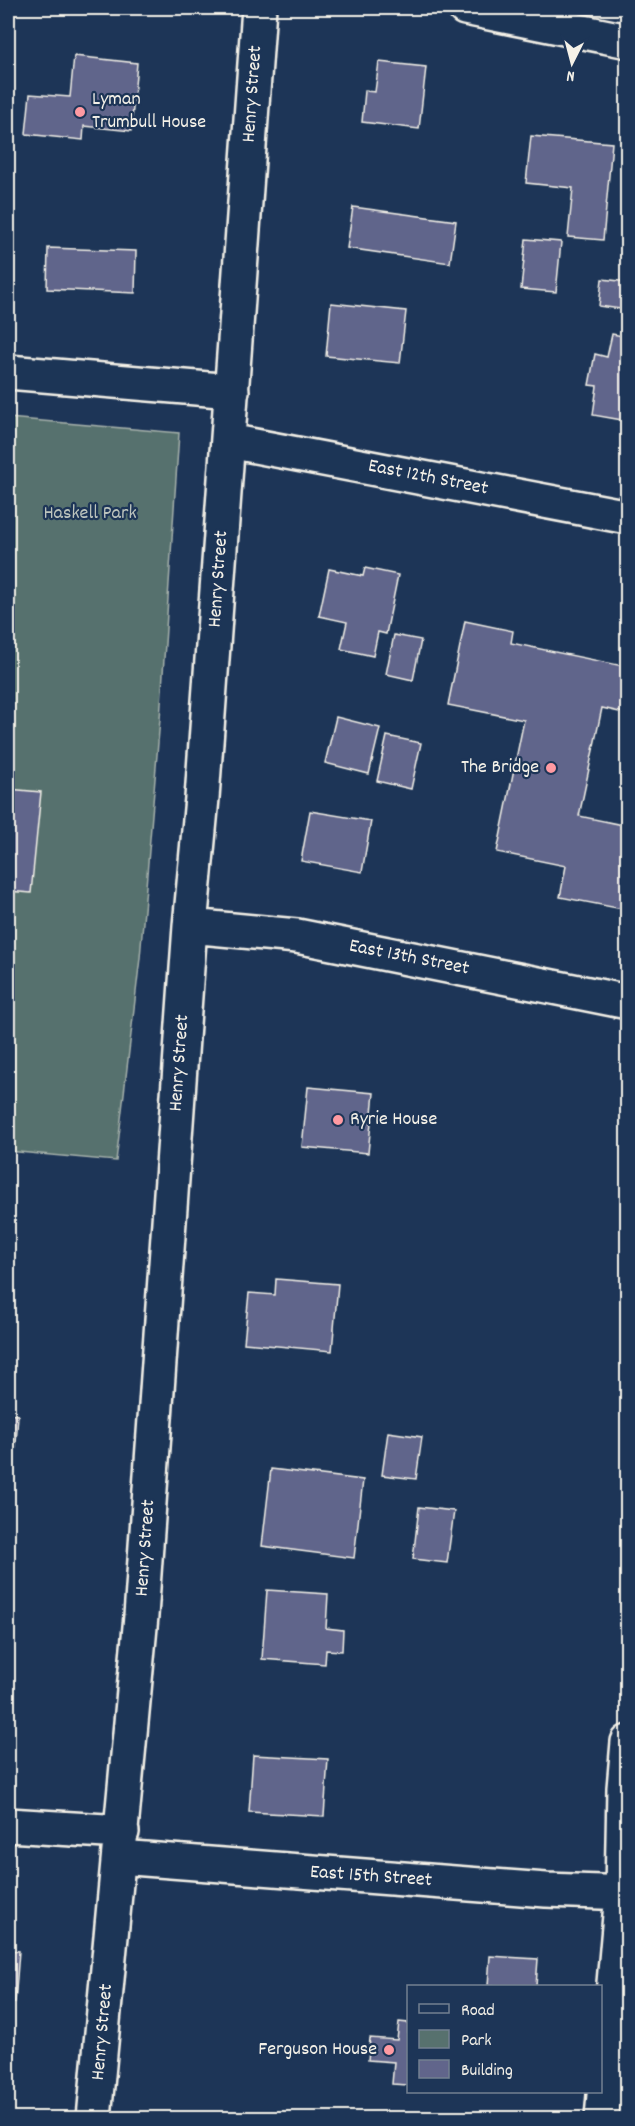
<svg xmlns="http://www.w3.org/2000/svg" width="635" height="2126" viewBox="0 0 635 2126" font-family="Dekko,sans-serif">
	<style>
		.green { fill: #57716e; stroke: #a6b1ab; stroke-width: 1.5 }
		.building { fill: #61658b; stroke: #f4f1e8; stroke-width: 1.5 }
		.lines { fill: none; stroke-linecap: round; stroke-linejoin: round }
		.street-casing { stroke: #f4f1e8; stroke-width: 38 }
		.secondary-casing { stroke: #f4f1e8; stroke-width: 38 }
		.street { stroke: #1d3557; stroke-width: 33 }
		.secondary { stroke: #1d3557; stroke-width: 33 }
		.poi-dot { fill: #ff9aa2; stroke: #1d3557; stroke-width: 2 }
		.labels { text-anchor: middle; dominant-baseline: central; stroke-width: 4.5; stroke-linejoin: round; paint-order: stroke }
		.street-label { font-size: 20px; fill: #f4f1e8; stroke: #1d3557 }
		.poi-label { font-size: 20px; fill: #f4f1e8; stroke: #1d3557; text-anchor: start }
		.park-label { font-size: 20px; fill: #bdc4bd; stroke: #1d3557 }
	</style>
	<rect width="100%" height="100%" fill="#1d3557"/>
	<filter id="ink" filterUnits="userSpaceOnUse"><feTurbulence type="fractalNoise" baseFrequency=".0167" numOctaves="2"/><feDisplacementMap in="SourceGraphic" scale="12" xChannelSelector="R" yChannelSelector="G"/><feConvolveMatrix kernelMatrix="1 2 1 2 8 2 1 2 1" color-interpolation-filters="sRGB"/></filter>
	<g filter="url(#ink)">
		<path class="green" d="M 8,418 L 179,433 L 160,719 L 140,958 L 116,1161 L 8,1151 Z"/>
		<path class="building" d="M 74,56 L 137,63 L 131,131 L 84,126 L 83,140 L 26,134 L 30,94 L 70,97 Z
			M 379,62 L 426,67 L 419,129 L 362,122 L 365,91 L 375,92 Z
			M 8,130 L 15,130 L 10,189 L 8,189 Z
			M 531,136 L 612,143 L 603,240 L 568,237 L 573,188 L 526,183 Z
			M 353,207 L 456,221 L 450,263 L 347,248 Z
			M 526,239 L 561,242 L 556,292 L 521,289 Z
			M 48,248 L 136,251 L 135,293 L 47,289 Z
			M 602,279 L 628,282 L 628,310 L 599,306 Z
			M 331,303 L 406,311 L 400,363 L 326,356 Z
			M 612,334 L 628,337 L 628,421 L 593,415 L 597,386 L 589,385 L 595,354 L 607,357 Z
			M 365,568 L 398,575 L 386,634 L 378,632 L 373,656 L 341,649 L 347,622 L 319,616 L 329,569 L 363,576 Z
			M 465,621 L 513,631 L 511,643 L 628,667 L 628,714 L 602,708 L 579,816 L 628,826 L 628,885 L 622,909 L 560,897 L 566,866 L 497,852 L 524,720 L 448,705 Z
			M 394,635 L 421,640 L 413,680 L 386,674 Z
			M 336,717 L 380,728 L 369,774 L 325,763 Z
			M 387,736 L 421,743 L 411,789 L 377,781 Z
			M 8,789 L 41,792 L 31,893 L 8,891 Z
			M 310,811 L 371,821 L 362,872 L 301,861 Z
			M 308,1087 L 374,1093 L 368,1153 L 302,1147 Z
			M 276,1279 L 338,1284 L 332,1351 L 244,1343 L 249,1293 L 275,1295 Z
			M 8,1414 L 18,1415 L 14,1472 L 8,1472 Z
			M 388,1432 L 422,1437 L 416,1479 L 382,1475 Z
			M 271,1469 L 363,1480 L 354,1558 L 262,1546 Z
			M 419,1507 L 454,1511 L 447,1563 L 413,1559 Z
			M 267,1590 L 328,1594 L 326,1628 L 343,1630 L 342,1651 L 326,1650 L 325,1664 L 262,1659 Z
			M 253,1755 L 328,1759 L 324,1816 L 249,1812 Z
			M 8,1950 L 19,1951 L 15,2003 L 8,2003 Z
			M 490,1956 L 538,1959 L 536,1986 L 488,1986 Z
			M 399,2022 L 408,2023 L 408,2085 L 392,2084 L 394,2062 L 368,2060 L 370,2038 L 397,2040 Z
			M 8,2045 L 14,2046 L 10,2086 L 8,2085 Z"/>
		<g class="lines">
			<defs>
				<path id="street" d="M 8,372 L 232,391
					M 229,441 L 628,517
					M 190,926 L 297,936 L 628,1002
					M 8,1825 L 122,1832
					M 119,1857 L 546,1890 L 628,1893
					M 94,2118 L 141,1616 L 190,926 L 202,798 L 259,8
					M 602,2118 L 622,1893 L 624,1788 L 628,1742"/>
				<path id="secondary" d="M 465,8 L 628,41"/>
			</defs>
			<use href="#street" class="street-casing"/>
			<use href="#secondary" class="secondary-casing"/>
			<use href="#street" class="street"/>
			<use href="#secondary" class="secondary"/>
		</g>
	</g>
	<g class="poi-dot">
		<circle cx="80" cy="112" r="6"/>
		<circle cx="551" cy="768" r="6"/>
		<circle cx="338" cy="1120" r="6"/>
		<circle cx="389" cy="2050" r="6"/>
	</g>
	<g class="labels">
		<g class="street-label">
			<text transform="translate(253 94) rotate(-86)">Henry Street</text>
			<text transform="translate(428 478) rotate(11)">East 12th Street</text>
			<text transform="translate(219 579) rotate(-86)">Henry Street</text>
			<text transform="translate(409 958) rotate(11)">East 13th Street</text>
			<text transform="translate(180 1063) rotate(-86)">Henry Street</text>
			<text transform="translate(146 1548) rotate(-86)">Henry Street</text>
			<text transform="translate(371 1877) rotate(4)">East 15th Street</text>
			<text transform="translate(103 2032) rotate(-85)">Henry Street</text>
		</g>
		<g class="poi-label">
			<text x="92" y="100">Lyman<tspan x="92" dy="23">Trumbull House</tspan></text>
			<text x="539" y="768" text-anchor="end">The Bridge</text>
			<text x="350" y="1120">Ryrie House</text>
			<text x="377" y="2050" text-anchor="end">Ferguson House</text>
		</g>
		<g class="park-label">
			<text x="90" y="514">Haskell Park</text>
		</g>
	</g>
	<rect width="635" height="2126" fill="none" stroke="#1d3557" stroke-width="30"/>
	<rect x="15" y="15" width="605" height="2096" fill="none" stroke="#f4f1e8" stroke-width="2" filter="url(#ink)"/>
	<rect x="407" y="1985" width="195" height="108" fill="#1d3557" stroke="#738091" stroke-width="1.5"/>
	<rect x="419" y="2004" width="30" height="9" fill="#1d3557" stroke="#738091" stroke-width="1.5"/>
	<text x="461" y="2015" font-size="18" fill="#f4f1e8">Road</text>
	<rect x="419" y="2030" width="30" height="18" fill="#57716e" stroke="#738091" stroke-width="1.5"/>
	<text x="461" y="2045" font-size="18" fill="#f4f1e8">Park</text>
	<rect x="419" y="2060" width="30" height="18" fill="#61658b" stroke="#738091" stroke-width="1.5"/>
	<text x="461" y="2075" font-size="18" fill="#f4f1e8">Building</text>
	<g transform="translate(572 63) rotate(186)" stroke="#1d3557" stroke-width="4.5" paint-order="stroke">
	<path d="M0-4.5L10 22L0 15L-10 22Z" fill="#f4f1e8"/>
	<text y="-9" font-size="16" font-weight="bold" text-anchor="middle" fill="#f4f1e8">N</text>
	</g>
</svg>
